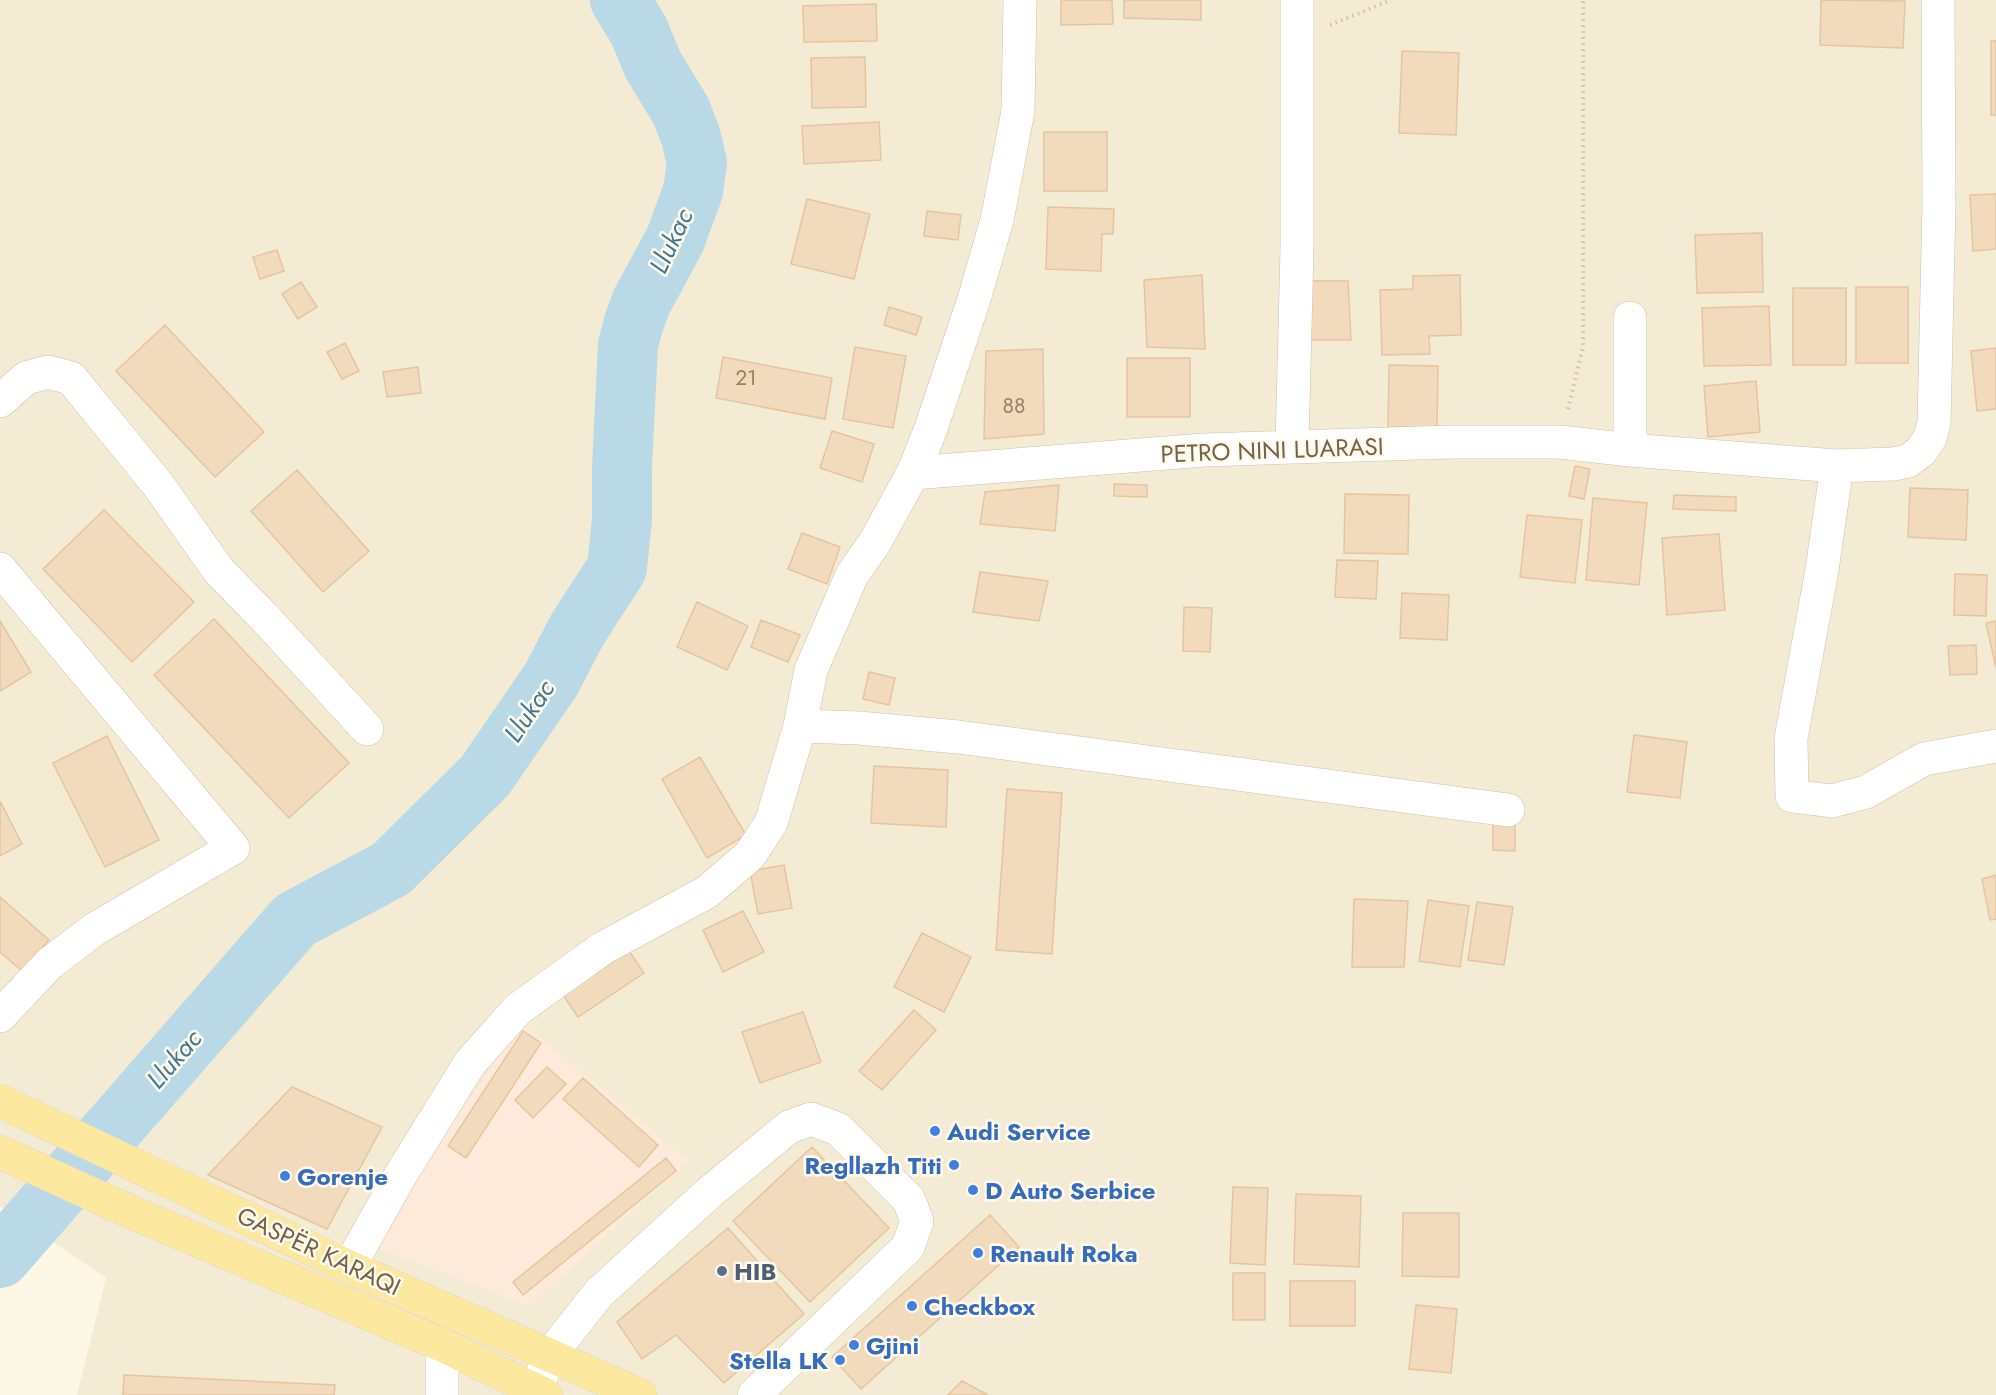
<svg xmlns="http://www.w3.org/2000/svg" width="1996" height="1395" viewBox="0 0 1996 1395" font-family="Jost,sans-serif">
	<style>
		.residential { fill: #f4ebd4 }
		.commercial { fill: #fdeada }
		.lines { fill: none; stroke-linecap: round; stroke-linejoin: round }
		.river { stroke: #bad9e7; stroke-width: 60 }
		.building { fill: #f2dbbd; stroke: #e5c59e; stroke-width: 1.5 }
		.minor-casing { stroke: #cfc1ac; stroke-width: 34 }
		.major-casing { stroke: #ded9d4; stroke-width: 34 }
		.path { stroke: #d8bfa0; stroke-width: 4; stroke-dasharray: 1.5 4.5; stroke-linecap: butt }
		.minor { stroke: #fff; stroke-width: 33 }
		.major { stroke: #fce89e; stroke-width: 33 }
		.shop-dot { fill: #3f7fe0; stroke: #fffbed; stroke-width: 2 }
		.service-dot { fill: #5c6f8a; stroke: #fffbed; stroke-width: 2 }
		.labels { text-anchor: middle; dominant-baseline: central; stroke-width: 5; stroke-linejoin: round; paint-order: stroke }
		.number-label { font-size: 21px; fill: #968067 }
		.street-label { font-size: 24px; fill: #77614a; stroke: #fffbed }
		.shop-label { font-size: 24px; font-weight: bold; fill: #366cbe; stroke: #fffbed; text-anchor: start }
		.service-label { font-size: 24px; font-weight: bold; fill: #4e5e75; stroke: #fffbed; text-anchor: start }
		.water-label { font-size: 26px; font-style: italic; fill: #467892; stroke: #fffbed }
	</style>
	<rect width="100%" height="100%" fill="#fdf8e6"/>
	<path class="residential" d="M 0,0 L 1996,0 L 1996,1395 L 77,1395 L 106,1278 L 0,1206 Z"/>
	<path class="commercial" d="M 523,1023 L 689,1161 L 529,1306 L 372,1246 L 437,1145 Z"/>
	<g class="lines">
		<path class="river" d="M 0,1258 L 295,920 L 391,869 L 485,776 L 551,680 L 577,630 L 617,568 L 622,519 L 622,467 L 628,345 L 634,322 L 642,301 L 675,240 L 693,191 L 697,163 L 691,137 L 681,111 L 653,65 L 639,31 L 620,0"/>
	</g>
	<path class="building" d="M 1061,0 L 1112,0 L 1113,24 L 1061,25 Z
		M 1124,0 L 1201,0 L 1201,20 L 1124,18 Z
		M 1821,0 L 1905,1 L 1903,48 L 1820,45 Z
		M 876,4 L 877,41 L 804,42 L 803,6 Z
		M 1991,41 L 1996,41 L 1996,115 L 1991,115 Z
		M 1402,51 L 1459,53 L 1456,135 L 1399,133 Z
		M 865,57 L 866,107 L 812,108 L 811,58 Z
		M 879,122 L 881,160 L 804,164 L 802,126 Z
		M 1044,132 L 1107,132 L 1107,191 L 1044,191 Z
		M 1996,194 L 1996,249 L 1973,251 L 1970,195 Z
		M 807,199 L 870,214 L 854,279 L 791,264 Z
		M 1048,207 L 1114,209 L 1113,234 L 1102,234 L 1101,271 L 1046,269 Z
		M 927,211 L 961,215 L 958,240 L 924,236 Z
		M 1762,233 L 1763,292 L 1697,293 L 1695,235 Z
		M 277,250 L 284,271 L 260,279 L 253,257 Z
		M 1202,275 L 1205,349 L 1147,347 L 1144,280 Z
		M 1460,275 L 1461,335 L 1429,336 L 1430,354 L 1382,355 L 1380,290 L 1413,289 L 1413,276 Z
		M 1310,281 L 1348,281 L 1351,340 L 1310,340 Z
		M 301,282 L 317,307 L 298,319 L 282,294 Z
		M 1856,287 L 1908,287 L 1908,363 L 1856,363 Z
		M 1793,288 L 1846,288 L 1846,365 L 1793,365 Z
		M 1769,306 L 1771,365 L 1704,366 L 1702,308 Z
		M 889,307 L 922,317 L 916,335 L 884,325 Z
		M 165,325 L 264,432 L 215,477 L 116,371 Z
		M 345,343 L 359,371 L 342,379 L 327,352 Z
		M 855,347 L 906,356 L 893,428 L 843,419 Z
		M 1996,348 L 1996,409 L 1977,411 L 1971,351 Z
		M 1043,349 L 1044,434 L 984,439 L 986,351 Z
		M 723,357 L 832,378 L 825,419 L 716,398 Z
		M 1127,358 L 1190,358 L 1190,417 L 1127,417 Z
		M 1389,365 L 1438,366 L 1437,428 L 1388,427 Z
		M 418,367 L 421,393 L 387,397 L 383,372 Z
		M 1756,381 L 1760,432 L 1708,437 L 1704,386 Z
		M 832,431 L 874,444 L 862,482 L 820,468 Z
		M 1575,466 L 1590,469 L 1584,499 L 1569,496 Z
		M 297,470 L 369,551 L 323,592 L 251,511 Z
		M 1114,484 L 1147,485 L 1147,497 L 1114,496 Z
		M 1059,485 L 1055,531 L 980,524 L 985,492 Z
		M 1910,488 L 1968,490 L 1966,540 L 1908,537 Z
		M 1345,494 L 1409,495 L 1408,554 L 1344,553 Z
		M 1674,495 L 1736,497 L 1736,511 L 1673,509 Z
		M 1593,498 L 1647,503 L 1639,585 L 1586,580 Z
		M 104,510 L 194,602 L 132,662 L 43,569 Z
		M 1527,515 L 1582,520 L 1575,583 L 1520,577 Z
		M 802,533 L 840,547 L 827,584 L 788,569 Z
		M 1719,534 L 1725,610 L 1667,615 L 1662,538 Z
		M 1337,560 L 1378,561 L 1376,599 L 1335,597 Z
		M 980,572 L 1048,581 L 1039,621 L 973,612 Z
		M 1955,574 L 1987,575 L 1986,616 L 1954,615 Z
		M 1402,593 L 1449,595 L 1447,640 L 1400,638 Z
		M 697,602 L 748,626 L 727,670 L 677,647 Z
		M 1184,607 L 1212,608 L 1210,652 L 1183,651 Z
		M 214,619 L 349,763 L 289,818 L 154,675 Z
		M 761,620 L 800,635 L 788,662 L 751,647 Z
		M 0,621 L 31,672 L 0,691 Z
		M 1996,621 L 1996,668 L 1986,623 Z
		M 1976,645 L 1977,674 L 1950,675 L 1948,646 Z
		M 869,672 L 895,678 L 889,705 L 863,699 Z
		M 1634,735 L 1687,742 L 1680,798 L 1627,792 Z
		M 107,736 L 159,840 L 105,867 L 53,763 Z
		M 700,757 L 746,835 L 707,858 L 662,779 Z
		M 874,766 L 948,770 L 946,827 L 871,823 Z
		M 1007,789 L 1062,793 L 1052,954 L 996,950 Z
		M 0,801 L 22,844 L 0,856 Z
		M 1493,821 L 1515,822 L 1515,851 L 1493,850 Z
		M 784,865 L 792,908 L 758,914 L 750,871 Z
		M 1996,875 L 1996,919 L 1990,920 L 1982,879 Z
		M 0,897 L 49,940 L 22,971 L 0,952 Z
		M 1354,899 L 1408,901 L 1404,967 L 1352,967 Z
		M 1428,900 L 1469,906 L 1460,967 L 1419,961 Z
		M 1477,902 L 1513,907 L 1504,965 L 1468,960 Z
		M 743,911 L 764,952 L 723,972 L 703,930 Z
		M 922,933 L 971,957 L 944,1012 L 894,987 Z
		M 629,951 L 644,973 L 578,1017 L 563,995 Z
		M 914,1010 L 936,1030 L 882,1090 L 859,1071 Z
		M 803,1012 L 821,1062 L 760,1083 L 742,1032 Z
		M 523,1031 L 541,1043 L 466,1158 L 448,1146 Z
		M 547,1067 L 566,1084 L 533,1118 L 515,1100 Z
		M 583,1078 L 658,1145 L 639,1167 L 563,1099 Z
		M 292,1087 L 382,1127 L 327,1229 L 208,1175 Z
		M 812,1147 L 889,1228 L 810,1302 L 733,1221 Z
		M 666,1158 L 676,1171 L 523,1295 L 513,1282 Z
		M 1233,1187 L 1268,1188 L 1265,1265 L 1230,1263 Z
		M 1296,1194 L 1361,1196 L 1359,1267 L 1294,1264 Z
		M 1403,1213 L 1459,1213 L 1459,1277 L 1402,1276 Z
		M 990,1215 L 1019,1247 L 861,1389 L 832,1357 Z
		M 728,1228 L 804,1314 L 724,1383 L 676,1335 L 642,1359 L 617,1322 Z
		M 1233,1273 L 1265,1273 L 1265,1320 L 1233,1320 Z
		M 1290,1281 L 1355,1281 L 1355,1326 L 1290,1326 Z
		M 1416,1305 L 1457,1309 L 1451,1373 L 1409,1369 Z
		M 124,1375 L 335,1385 L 334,1395 L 123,1395 Z
		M 962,1381 L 988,1395 L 948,1395 Z"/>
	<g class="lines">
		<defs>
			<path id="minor" d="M 1630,318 L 1630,450
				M 0,401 L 26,378 L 48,372 L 71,378 L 159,486 L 219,571 L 263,616 L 367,729
				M 1292,446 L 1297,249 L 1297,0
				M 1837,466 L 1822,570 L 1791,738 L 1792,796 L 1832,801 L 1866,792 L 1924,759 L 1996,746
				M 913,473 L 1204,450 L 1451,442 L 1560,442 L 1630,450 L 1837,466 L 1893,464 L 1908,461 L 1921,451 L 1930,438 L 1934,423 L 1939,204 L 1938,0
				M 0,569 L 233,848 L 95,929 L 50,963 L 0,1016
				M 800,726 L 859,728 L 958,737 L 1508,810
				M 349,1267 L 400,1176 L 470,1063 L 518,1009 L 603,948 L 707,892 L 750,855 L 771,823 L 800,726 L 811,670 L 852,575 L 875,542 L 913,473 L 930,431 L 975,296 L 997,220 L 1018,111 L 1020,0
				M 442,1345 L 442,1395
				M 536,1395 L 536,1390 L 550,1355 L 599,1293 L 710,1192 L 789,1127 L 811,1119 L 838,1129 L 909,1200 L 917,1221 L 908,1247 L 754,1395"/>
			<path id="major" d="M 0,1101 L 349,1267 L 640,1395
				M 0,1152 L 131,1212 L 442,1345 L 546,1395"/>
		</defs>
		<use href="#minor" class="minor-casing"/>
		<use href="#major" class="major-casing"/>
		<path class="path" d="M 1330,25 L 1391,0
			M 1568,409 L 1583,347 L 1583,0"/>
		<use href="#minor" class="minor"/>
		<use href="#major" class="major"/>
	</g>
	<g class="shop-dot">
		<circle cx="935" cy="1131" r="6"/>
		<circle cx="954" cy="1165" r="6"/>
		<circle cx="285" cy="1176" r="6"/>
		<circle cx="973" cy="1190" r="6"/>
		<circle cx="978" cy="1253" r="6"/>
		<circle cx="912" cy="1306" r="6"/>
		<circle cx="854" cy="1345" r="6"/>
		<circle cx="840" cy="1360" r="6"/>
	</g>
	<circle class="service-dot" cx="722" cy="1271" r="6"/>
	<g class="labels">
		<g class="number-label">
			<text x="746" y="378">21</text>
			<text x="1014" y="406">88</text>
		</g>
		<g class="street-label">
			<text transform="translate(1272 450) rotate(-2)">PETRO NINI LUARASI</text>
			<text transform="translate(319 1251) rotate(25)">GASPËR KARAQI</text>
		</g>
		<g class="shop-label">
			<text x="947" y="1131">Audi Service</text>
			<text x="942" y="1165" text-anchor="end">Regllazh Titi</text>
			<text x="297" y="1176">Gorenje</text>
			<text x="985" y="1190">D Auto Serbice</text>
			<text x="990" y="1253">Renault Roka</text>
			<text x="924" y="1306">Checkbox</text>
			<text x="866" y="1345">Gjini</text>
			<text x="828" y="1360" text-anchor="end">Stella LK</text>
		</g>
		<g class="service-label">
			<text x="734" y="1271">HIB</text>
		</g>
		<g class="water-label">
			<text transform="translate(671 241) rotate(-65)">Llukac</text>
			<text transform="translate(529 711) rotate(-56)">Llukac</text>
			<text transform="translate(174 1059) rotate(-49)">Llukac</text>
		</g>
	</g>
</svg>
